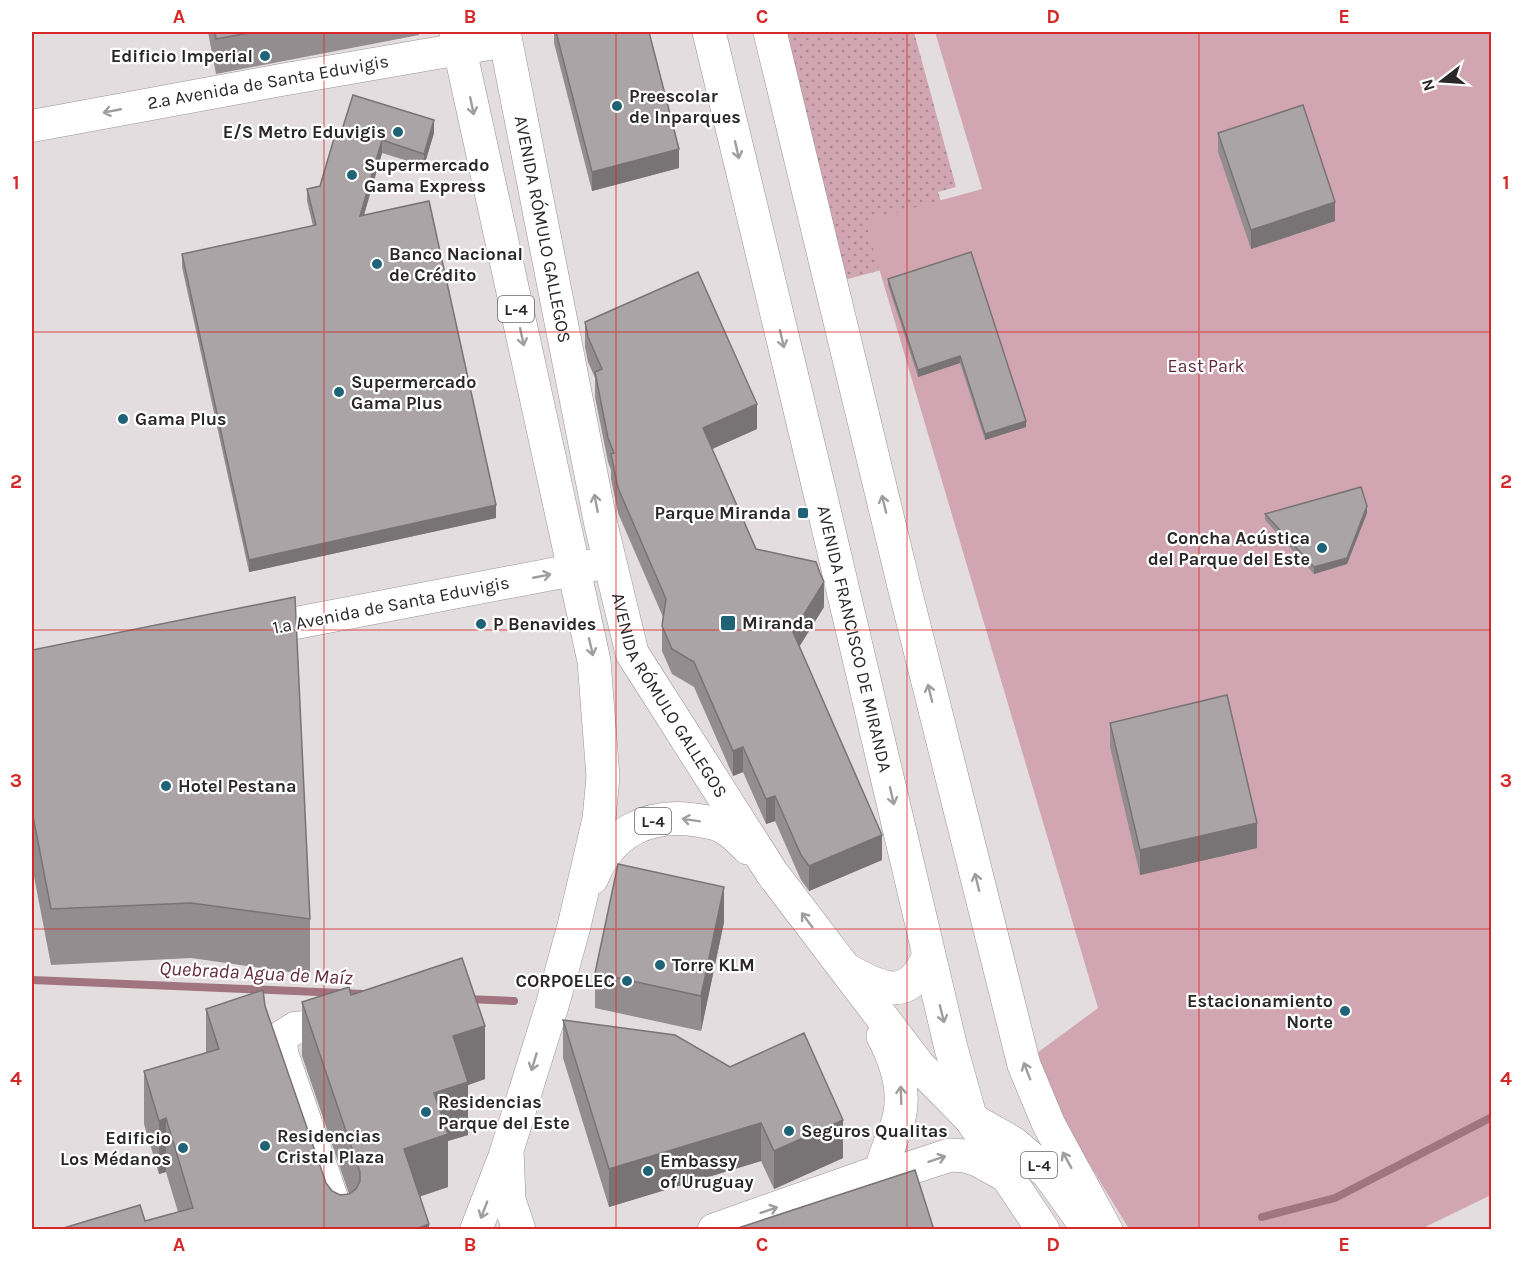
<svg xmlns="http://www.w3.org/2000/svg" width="1523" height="1261" viewBox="0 0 1523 1261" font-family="Karla,sans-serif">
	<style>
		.grass { fill: url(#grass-dots) }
		.park { fill: #d1a6b2 }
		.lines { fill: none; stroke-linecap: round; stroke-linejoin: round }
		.stream { stroke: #a07481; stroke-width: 8 }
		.street-casing { stroke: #9a9395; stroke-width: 33 }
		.secondary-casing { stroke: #9a9395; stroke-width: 34 }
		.primary-casing { stroke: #9a9395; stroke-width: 34 }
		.street { stroke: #fff; stroke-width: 32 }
		.secondary { stroke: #fff; stroke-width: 33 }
		.primary { stroke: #fff; stroke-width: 33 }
		.wall { fill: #938d8f }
		.shaded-wall { fill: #787374 }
		.building { fill: #aba4a6; stroke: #787374; stroke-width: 1.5 }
		.oneway { stroke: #9f9e9e }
		.grid { fill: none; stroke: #d62828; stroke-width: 1.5; stroke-opacity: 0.55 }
		.poi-dot { fill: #206276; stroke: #fff; stroke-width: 2 }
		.labels { text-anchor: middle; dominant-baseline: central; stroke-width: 4.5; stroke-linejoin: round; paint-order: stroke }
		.shield { fill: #fff; stroke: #6a6868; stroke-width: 1.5 }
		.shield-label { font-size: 16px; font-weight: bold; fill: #2a2728 }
		.poi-label { font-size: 18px; font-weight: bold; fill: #2a2728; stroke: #fff; text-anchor: start }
		.street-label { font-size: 18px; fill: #2a2728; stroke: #fff }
		.park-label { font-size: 18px; fill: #61273c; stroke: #fff }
		.water-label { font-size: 20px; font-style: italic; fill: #652a3f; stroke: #fff }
		.neatline { fill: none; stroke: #d62828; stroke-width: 2 }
		.grid-label { font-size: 20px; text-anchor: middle; font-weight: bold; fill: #d62828 }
	</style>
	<defs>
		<pattern id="grass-dots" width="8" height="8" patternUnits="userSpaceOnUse" patternTransform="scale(1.5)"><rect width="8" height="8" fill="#d1a6b2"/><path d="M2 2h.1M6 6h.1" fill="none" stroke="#aa8791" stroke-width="1.8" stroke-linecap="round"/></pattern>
	</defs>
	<rect width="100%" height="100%" fill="#e4dddf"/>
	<path class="grass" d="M 780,32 L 914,32 L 956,187 L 938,192 L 957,250 L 844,280 Z"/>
	<path class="park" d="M 935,32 L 1491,32 L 1491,1195 L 1419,1230 L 1129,1229 L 1079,1147 L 1033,1056 L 1098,1008 L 865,221 L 982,189 Z"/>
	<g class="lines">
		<path class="stream" d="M 32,980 L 364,994
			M 467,999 L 514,1001
			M 1262,1217 L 1335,1198 L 1492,1117"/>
		<defs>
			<path id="street" d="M 32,126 L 281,80 L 506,41
				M 254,631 L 573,570 L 609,561
				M 343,1230 L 282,1053 L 281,1037 L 295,1028 L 344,1023
				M 476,1230 L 507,1150"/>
			<g id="secondary">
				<path id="s1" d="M 709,32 L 820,493 L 951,1048 L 971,1119 L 977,1128"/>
				<path d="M 770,32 L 904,586 L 1024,1065 L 1049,1125 L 1106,1230"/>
			</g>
			<g id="primary">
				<path d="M 456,32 L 594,661 L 603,777 L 599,819 L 574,926 L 552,1006 L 507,1150 L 509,1200 L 519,1230"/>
				<path id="s2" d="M 504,32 L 601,525 L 632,653 L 772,873 L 919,1066 L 971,1119 L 1013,1143 L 1048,1173 L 1089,1230"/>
				<path d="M 592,878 C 610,832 648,813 696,820 C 705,822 715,822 723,827 C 733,832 740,840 748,848"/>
				<path d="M 849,971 C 883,990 909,1002 928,957"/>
				<path d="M 881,1171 C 885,1153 894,1136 899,1118 C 906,1089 896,1061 883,1036"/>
				<path d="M 714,1230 L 881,1171 L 904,1170 L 950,1155 L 966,1156 L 978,1160 L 1007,1176 L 1043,1230"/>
			</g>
		</defs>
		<use href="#street" class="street-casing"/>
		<use href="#secondary" class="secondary-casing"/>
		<use href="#primary" class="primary-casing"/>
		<use href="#street" class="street"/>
		<use href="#secondary" class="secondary"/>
		<use href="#primary" class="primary"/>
	</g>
	<path class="wall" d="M 208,32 L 419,32 L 419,35 L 216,74 Z
		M 554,32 L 649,32 L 679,168 L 592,191 L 554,43 Z
		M 434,133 L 424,166 L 382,153 L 364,215 L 496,518 L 249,572 L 182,267 L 182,254 L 313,226 L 307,201 L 307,189 L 320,186 L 340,136 Z
		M 1218,133 L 1335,221 L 1251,249 L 1218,152 Z
		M 888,279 L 1026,427 L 985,440 L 960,363 L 918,377 L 888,285 Z
		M 585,322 L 757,429 L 712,449 L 756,549 L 824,607 L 799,646 L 882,860 L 809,891 L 801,880 L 775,821 L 766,824 L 743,772 L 733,776 L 694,687 L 672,674 L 662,651 L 662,626 L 663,617 L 618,513 L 611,479 L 611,470 L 608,462 L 595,397 L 595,378 L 588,362 L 585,347 Z
		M 1367,513 L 1347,564 L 1314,574 L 1265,520 L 1265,514 Z
		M 32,650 L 310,919 L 310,975 L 191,958 L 51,965 L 32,866 Z
		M 1110,723 L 1257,848 L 1140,875 L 1110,747 Z
		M 724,922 L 701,1031 L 595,1008 L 595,973 Z
		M 351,995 L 485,1079 L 468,1085 L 468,1135 L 448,1141 L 448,1187 L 420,1196 L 429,1230 L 145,1221 L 178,1212 L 166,1172 L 159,1174 L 144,1124 L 144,1071 L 206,1053 L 206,1009 L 265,1006 L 326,1183 L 332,1191 L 340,1195 L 349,1194 L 302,1056 L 302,1002 Z
		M 563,1020 L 843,1158 L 774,1189 L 761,1161 L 609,1207 L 563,1058 Z"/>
	<path class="shaded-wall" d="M 434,120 L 434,133 L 424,166 L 424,154 Z
		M 382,140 L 382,153 L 360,228 L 360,216 Z
		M 679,149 L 679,168 L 592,191 L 592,172 Z
		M 1335,202 L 1335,221 L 1251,249 L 1251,230 Z
		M 960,356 L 960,363 L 918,377 L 918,370 Z
		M 757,404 L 757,429 L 703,453 L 703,428 Z
		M 1026,421 L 1026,427 L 985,440 L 985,434 Z
		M 496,505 L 496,518 L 249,572 L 249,560 Z
		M 1367,506 L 1367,513 L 1347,564 L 1314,574 L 1314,567 Z
		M 824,582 L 824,607 L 793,657 L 793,632 Z
		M 743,747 L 743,772 L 733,776 L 733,751 Z
		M 775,796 L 775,821 L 766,824 L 766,799 Z
		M 1257,823 L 1257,848 L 1140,875 L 1140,850 Z
		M 882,835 L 882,860 L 809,891 L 809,866 Z
		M 724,887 L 724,922 L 701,1031 L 701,996 Z
		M 485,1026 L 485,1079 L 468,1085 L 468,1135 L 448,1141 L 448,1187 L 404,1202 L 404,1149 L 434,1093 L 453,1036 Z
		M 166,1118 L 166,1172 L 159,1174 L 159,1121 Z
		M 843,1120 L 843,1158 L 774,1189 L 774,1151 Z
		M 761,1123 L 761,1161 L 609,1207 L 609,1169 Z
		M 429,1224 L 429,1230 L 413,1230 Z"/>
	<path class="building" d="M 215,32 L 254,32 L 216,39 Z
		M 556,32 L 649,32 L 679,149 L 592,172 Z
		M 353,95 L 434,120 L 424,154 L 382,140 L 360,216 L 429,201 L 496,505 L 249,560 L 182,254 L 316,225 L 307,189 L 320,186 L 335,135 L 340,136 Z
		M 1303,105 L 1335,202 L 1251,230 L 1218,133 Z
		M 971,252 L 1026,421 L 985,434 L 960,356 L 918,370 L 888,279 Z
		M 698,272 L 757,404 L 703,428 L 756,549 L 816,562 L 820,573 L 824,582 L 793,632 L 882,835 L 809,866 L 801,855 L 775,796 L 766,799 L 743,747 L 733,751 L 694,662 L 672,649 L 662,626 L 666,599 L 618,488 L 611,454 L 614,453 L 608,438 L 595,372 L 602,369 L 588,337 L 585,322 Z
		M 1361,487 L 1367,506 L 1347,558 L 1314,567 L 1265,514 Z
		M 295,597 L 310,919 L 191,903 L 51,909 L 32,811 L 32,650 Z
		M 1227,695 L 1257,823 L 1140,850 L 1110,723 Z
		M 618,864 L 724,887 L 701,996 L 595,973 Z
		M 462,958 L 485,1026 L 453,1036 L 468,1082 L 434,1093 L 448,1134 L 404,1149 L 429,1224 L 413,1230 L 57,1230 L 140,1205 L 145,1221 L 193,1208 L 166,1118 L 159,1121 L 144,1071 L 219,1049 L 206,1009 L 263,990 L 265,1006 L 326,1183 L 332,1191 L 340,1195 L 349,1194 L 356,1189 L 360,1181 L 360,1172 L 302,1002 L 346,988 L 349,987 L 351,995 Z
		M 563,1020 L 675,1035 L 730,1067 L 804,1033 L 843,1120 L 774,1151 L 761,1123 L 609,1169 Z
		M 915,1170 L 934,1230 L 732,1230 Z"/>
	<defs><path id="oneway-shaft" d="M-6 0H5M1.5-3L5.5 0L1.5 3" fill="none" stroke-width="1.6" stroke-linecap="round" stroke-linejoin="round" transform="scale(1.5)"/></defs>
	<g class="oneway">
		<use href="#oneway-shaft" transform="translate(472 106) rotate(78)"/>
		<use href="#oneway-shaft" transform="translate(112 111) rotate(169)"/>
		<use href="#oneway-shaft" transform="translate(737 150) rotate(77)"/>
		<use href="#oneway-shaft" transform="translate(522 337) rotate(78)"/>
		<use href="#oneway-shaft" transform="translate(782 339) rotate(77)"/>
		<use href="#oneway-shaft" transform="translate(596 503) rotate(-101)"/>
		<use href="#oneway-shaft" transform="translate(884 504) rotate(-104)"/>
		<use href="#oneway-shaft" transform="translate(542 576) rotate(-11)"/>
		<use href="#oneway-shaft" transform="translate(591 647) rotate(77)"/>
		<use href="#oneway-shaft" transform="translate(930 693) rotate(-104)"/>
		<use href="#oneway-shaft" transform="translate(892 796) rotate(77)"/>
		<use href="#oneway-shaft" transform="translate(691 820) rotate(-171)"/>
		<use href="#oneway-shaft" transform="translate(977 882) rotate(-104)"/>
		<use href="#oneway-shaft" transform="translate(807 920) rotate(-127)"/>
		<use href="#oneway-shaft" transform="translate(942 1014) rotate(76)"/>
		<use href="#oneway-shaft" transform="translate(534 1062) rotate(107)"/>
		<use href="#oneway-shaft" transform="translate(1027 1071) rotate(-111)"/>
		<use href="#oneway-shaft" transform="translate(901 1095) rotate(-92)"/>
		<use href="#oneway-shaft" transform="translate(937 1159) rotate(-18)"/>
		<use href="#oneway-shaft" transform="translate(1067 1160) rotate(-119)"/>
		<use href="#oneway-shaft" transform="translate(484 1210) rotate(111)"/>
		<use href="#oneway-shaft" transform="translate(769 1210) rotate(-19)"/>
	</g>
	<path class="grid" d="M 324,32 L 324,1230M 616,32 L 616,1230M 907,32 L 907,1230M 1199,32 L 1199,1230M 32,332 L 1492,332M 32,630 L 1492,630M 32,929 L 1492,929"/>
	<g class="poi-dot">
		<circle cx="265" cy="56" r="6"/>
		<circle cx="617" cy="106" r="6"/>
		<circle cx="398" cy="132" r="6"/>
		<circle cx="352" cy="175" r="6"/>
		<circle cx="377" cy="264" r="6"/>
		<circle cx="339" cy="392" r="6"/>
		<circle cx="123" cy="419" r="6"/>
		<rect x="797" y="507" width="12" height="12" rx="3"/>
		<circle cx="1322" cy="548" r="6"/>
		<rect x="720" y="615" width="16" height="16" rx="3"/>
		<circle cx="481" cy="624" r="6"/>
		<circle cx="166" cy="786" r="6"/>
		<circle cx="660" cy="965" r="6"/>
		<circle cx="627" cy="981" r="6"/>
		<circle cx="1345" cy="1011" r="6"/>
		<circle cx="426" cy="1112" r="6"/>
		<circle cx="789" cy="1131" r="6"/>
		<circle cx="265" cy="1146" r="6"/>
		<circle cx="183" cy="1148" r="6"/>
		<circle cx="648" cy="1171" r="6"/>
	</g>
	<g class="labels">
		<g class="shield">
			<rect x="498" y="296" width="36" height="26" rx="4.5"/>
			<rect x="635" y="808" width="36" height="26" rx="4.5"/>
			<rect x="1021" y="1152" width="36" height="26" rx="4.5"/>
		</g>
		<g class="shield-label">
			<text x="516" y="309">L-4</text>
			<text x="653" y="821">L-4</text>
			<text x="1039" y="1165">L-4</text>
		</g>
		<g class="poi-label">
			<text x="253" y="56" text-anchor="end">Edificio Imperial</text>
			<text x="629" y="96">Preescolar<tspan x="629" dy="21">de Inparques</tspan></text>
			<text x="386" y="132" text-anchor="end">E/S Metro Eduvigis</text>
			<text x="364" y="165">Supermercado<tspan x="364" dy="21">Gama Express</tspan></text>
			<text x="389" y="254">Banco Nacional<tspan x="389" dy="21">de Crédito</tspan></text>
			<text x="351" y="382">Supermercado<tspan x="351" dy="21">Gama Plus</tspan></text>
			<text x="135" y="419">Gama Plus</text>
			<text x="791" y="513" text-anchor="end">Parque Miranda</text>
			<text x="1310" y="538" text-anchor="end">Concha Acústica<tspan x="1310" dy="21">del Parque del Este</tspan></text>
			<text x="742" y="623">Miranda</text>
			<text x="493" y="624">P Benavides</text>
			<text x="178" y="786">Hotel Pestana</text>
			<text x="672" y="965">Torre KLM</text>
			<text x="615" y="981" text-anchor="end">CORPOELEC</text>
			<text x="1333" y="1001" text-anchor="end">Estacionamiento<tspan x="1333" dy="21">Norte</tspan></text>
			<text x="438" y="1102">Residencias<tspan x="438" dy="21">Parque del Este</tspan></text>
			<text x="801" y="1131">Seguros Qualitas</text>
			<text x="277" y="1136">Residencias<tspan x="277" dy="21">Cristal Plaza</tspan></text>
			<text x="171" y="1138" text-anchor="end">Edificio<tspan x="171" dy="21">Los Médanos</tspan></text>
			<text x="660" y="1161">Embassy<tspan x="660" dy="21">of Uruguay</tspan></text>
		</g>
		<g class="street-label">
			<text transform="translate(268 82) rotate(-10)">2.ª Avenida de Santa Eduvigis</text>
			<text stroke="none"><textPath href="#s2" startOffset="201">AVENIDA RÓMULO GALLEGOS</textPath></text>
			<text transform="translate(391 605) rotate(-11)">1.ª Avenida de Santa Eduvigis</text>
			<text stroke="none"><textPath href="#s1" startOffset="624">AVENIDA FRANCISCO DE MIRANDA</textPath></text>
			<text stroke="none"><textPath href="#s2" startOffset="688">AVENIDA RÓMULO GALLEGOS</textPath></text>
		</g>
		<g class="park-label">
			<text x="1206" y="366">East Park</text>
		</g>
		<g class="water-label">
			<text transform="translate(256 973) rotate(3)">Quebrada Agua de Maíz</text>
		</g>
	</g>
	<rect width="1523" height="1261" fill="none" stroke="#ffffff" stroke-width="66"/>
	<g transform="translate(1442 81) rotate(253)" stroke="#ffffff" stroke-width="4.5" paint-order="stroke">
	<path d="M0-4.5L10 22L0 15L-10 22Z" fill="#2a2728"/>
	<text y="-9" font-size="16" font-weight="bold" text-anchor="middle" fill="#2a2728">N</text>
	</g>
	<rect x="33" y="33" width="1457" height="1195" class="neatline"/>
	<g class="grid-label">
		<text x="179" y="23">A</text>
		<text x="470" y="23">B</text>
		<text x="762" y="23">C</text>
		<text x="1053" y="23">D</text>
		<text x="1344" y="23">E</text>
		<text x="16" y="189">1</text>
		<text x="1506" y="189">1</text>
		<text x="16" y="488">2</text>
		<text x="1506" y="488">2</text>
		<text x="16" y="787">3</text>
		<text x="1506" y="787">3</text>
		<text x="16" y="1085">4</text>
		<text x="1506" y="1085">4</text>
		<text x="179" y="1251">A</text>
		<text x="470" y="1251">B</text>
		<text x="762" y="1251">C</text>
		<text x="1053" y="1251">D</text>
		<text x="1344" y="1251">E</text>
	</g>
</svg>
